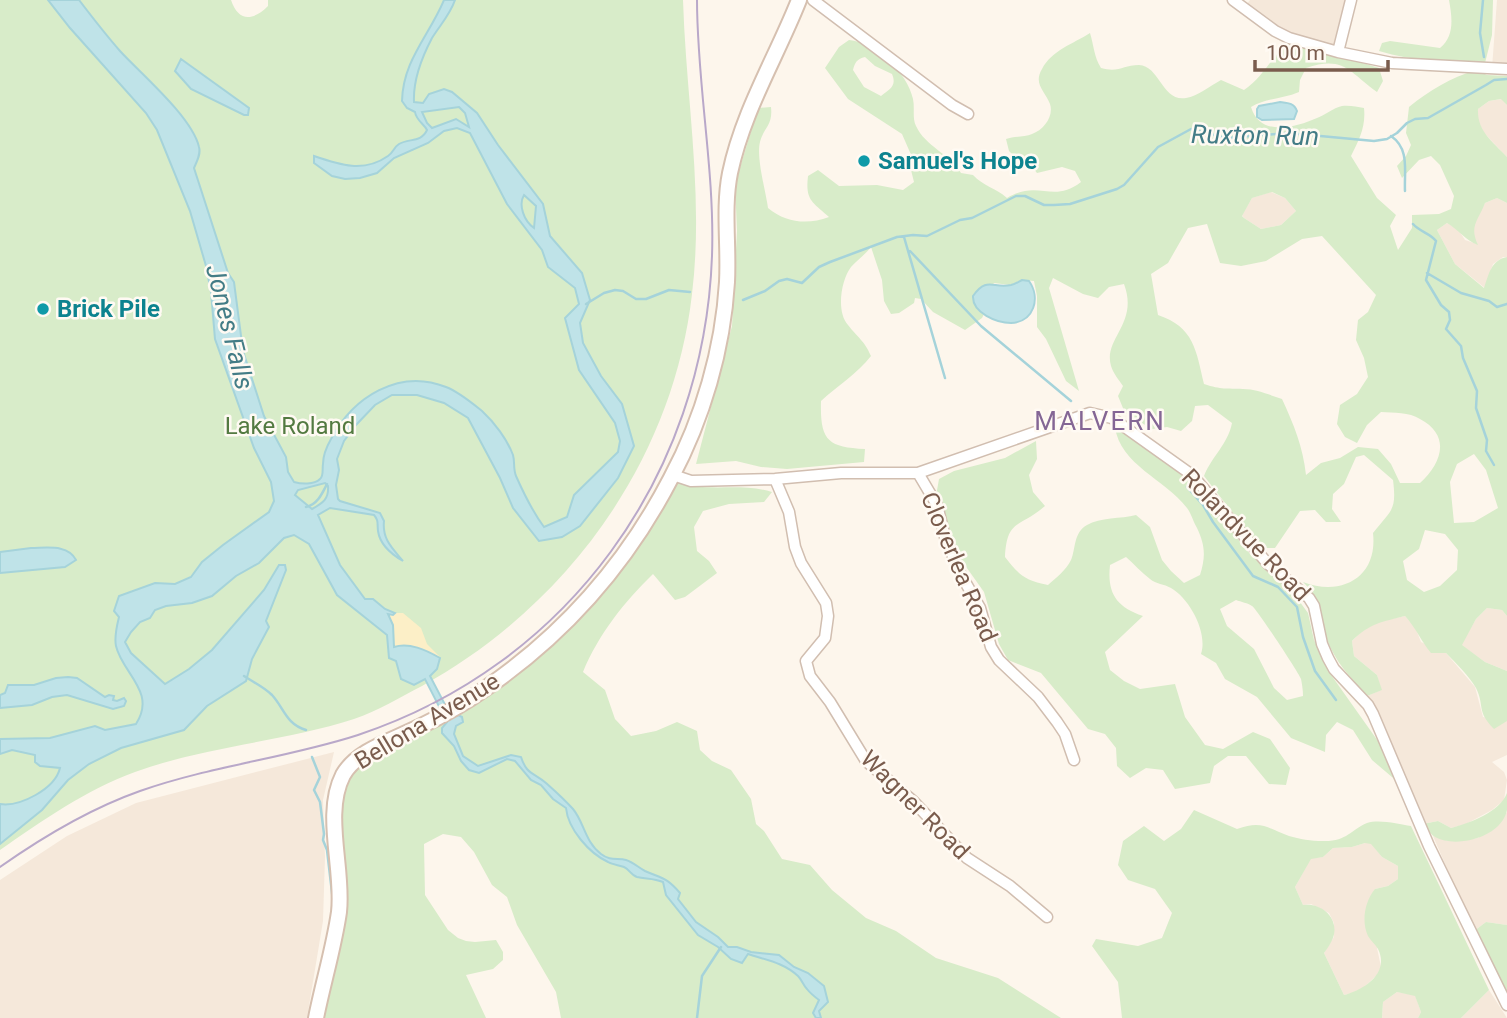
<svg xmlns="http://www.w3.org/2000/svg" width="1507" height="1018" viewBox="0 0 1507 1018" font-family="Roboto,sans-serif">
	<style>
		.residential { fill: #f5e8da }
		.green { fill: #d8ecc9; fill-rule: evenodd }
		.sand { fill: #fcefc7 }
		.water { fill: #bfe3e8; stroke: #a5d3da; stroke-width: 2; fill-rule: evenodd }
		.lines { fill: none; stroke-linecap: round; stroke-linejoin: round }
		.stream { stroke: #a5d3da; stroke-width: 2.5 }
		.street-casing { stroke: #d1beb0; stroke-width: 13 }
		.secondary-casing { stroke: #d6c0b0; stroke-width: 18 }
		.street { stroke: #fff; stroke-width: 10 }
		.secondary { stroke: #fff; stroke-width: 14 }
		.tram { stroke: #b9a8c9; stroke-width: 2 }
		.culture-dot { fill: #0f9aa8; stroke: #fffaf3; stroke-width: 2.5 }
		.labels { text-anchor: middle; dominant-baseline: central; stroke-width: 5; stroke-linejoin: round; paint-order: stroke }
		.culture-label { font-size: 24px; font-weight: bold; fill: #0d838f; stroke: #fffaf3; text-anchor: start }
		.park-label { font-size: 24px; fill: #537a41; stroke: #fffaf3 }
		.street-label { font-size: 24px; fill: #7a5c4d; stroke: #fffaf3 }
		.water-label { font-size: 26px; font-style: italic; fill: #437c86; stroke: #fffaf3 }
		.neighbourhood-label { font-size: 26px; letter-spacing: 2px; fill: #846695; stroke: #fffaf3 }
	</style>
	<rect width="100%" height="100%" fill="#fdf6ec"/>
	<path class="residential" d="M 1250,0 L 1345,0 L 1336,44 L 1329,46 L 1283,30 L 1246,5 Z
		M 1497,0 L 1507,0 L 1507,69 L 1492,68 Z
		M 1502,99 L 1507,105 L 1507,157 L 1484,133 L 1478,122 L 1478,109 L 1489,101 Z
		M 1271,192 L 1285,198 L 1296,211 L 1281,225 L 1261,229 L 1244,218 L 1242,215 L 1252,198 Z
		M 1497,198 L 1507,203 L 1507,257 L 1503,257 L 1493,264 L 1485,288 L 1455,264 L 1437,230 L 1447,223 L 1458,229 L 1465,240 L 1477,244 L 1472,234 L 1475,221 L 1485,203 Z
		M 1487,608 L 1502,610 L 1507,616 L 1507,671 L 1485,662 L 1461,645 L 1476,619 Z
		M 1405,616 L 1415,627 L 1421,642 L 1446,653 L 1475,687 L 1483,717 L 1507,721 L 1507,755 L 1492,762 L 1504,772 L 1507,780 L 1504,800 L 1492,810 L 1466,824 L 1451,828 L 1438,821 L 1423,824 L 1405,784 L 1379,714 L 1367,696 L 1381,690 L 1377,675 L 1354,656 L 1352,641 L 1363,630 L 1376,622 Z
		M 334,752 L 323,800 L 325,857 L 323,921 L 307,1018 L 0,1018 L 0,880 L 67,836 L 136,803 Z
		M 1507,812 L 1507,925 L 1486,922 L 1474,931 L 1433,836 L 1448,841 L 1478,838 L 1502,820 Z
		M 1365,843 L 1371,843 L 1382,857 L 1398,866 L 1398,879 L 1388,886 L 1375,889 L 1377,948 L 1381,967 L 1377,975 L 1360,991 L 1344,995 L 1324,953 L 1334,937 L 1334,923 L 1329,913 L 1311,904 L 1303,905 L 1295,887 L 1311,858 L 1323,857 L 1333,848 L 1352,847 Z
		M 1489,990 L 1507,1018 L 1461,1018 Z
		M 1397,992 L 1415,995 L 1421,1012 L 1418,1018 L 1382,1018 L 1383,1002 Z"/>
	<path class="green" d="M 0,0 L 231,0 C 238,21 252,22 268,6 L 268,0 L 683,0 C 686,98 704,196 692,294 C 673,461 567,606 422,686 C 400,697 378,711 354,719 C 283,742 206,746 135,772 C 86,790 43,820 0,850 Z
		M 1449,0 L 1493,0 L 1492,35 L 1485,63 C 1450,61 1413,62 1379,51 L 1382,43 L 1390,41 L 1440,48 C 1455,36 1452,17 1449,0 Z
		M 1090,33 C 1094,46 1094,57 1101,68 C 1119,73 1123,65 1139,65 C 1160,66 1162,102 1186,98 C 1198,96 1210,86 1221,80 L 1244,90 C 1264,77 1271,56 1289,43 L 1318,49 L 1379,68 L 1383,81 L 1377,92 C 1349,72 1344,55 1306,68 L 1300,80 L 1299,92 C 1283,99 1266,98 1251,107 C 1260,137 1294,128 1317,118 C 1325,115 1333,108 1342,106 C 1350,105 1357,107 1364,108 C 1366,127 1359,140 1351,156 L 1377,198 L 1396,215 L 1390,226 L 1398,250 L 1412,228 L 1412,215 L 1439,214 L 1451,209 L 1454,196 L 1440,165 L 1431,156 L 1419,160 L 1402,178 L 1397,166 L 1406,156 L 1411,145 L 1406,133 L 1409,107 C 1430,90 1450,78 1476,70 L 1487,75 L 1507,76 L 1507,105 L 1501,99 L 1489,101 L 1478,109 C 1477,131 1492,141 1507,157 L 1507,203 L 1497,198 L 1485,203 C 1478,221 1469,226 1478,245 C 1465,240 1459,230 1447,223 L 1437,230 L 1455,264 L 1484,288 C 1489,274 1491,260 1507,257 L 1507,616 L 1502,610 L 1487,608 L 1476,619 L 1462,645 L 1485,662 L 1507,671 L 1507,721 L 1494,729 C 1476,711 1485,706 1476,688 C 1470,677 1455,662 1446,653 L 1431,653 C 1421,641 1416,628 1405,616 C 1382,622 1370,623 1352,641 L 1354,656 L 1377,675 L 1382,690 L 1367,696 C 1350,677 1335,662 1326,637 C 1316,610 1328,607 1303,582 C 1342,597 1378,577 1373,533 C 1391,510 1397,511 1393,480 L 1364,455 L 1356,457 L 1344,484 L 1333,494 L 1332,509 L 1341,522 L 1326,522 L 1315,510 L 1300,511 L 1275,548 L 1260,548 L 1204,476 C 1212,456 1228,444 1232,423 L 1208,405 L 1195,406 L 1192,421 L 1181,431 L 1167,427 L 1152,429 L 1125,413 L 1118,396 L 1123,386 C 1119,380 1113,373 1111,366 C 1103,338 1139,324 1124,284 L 1109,287 L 1098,298 L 1083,294 L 1053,278 L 1049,288 L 1079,391 L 1066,381 L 1046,339 L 1037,327 L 1037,296 L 1034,281 L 1022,280 L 1010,285 L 994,283 L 977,309 L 984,314 L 982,318 L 965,330 L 933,312 L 921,299 L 915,298 L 914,303 L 899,313 L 891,314 L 884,301 L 882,280 L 871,247 C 866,254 857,260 851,267 C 841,280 836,312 848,325 C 858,338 864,340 871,356 C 857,374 837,386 821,401 C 820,440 827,447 865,449 L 864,462 L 787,469 L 761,467 L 736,461 L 696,464 L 732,326 L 737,231 L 735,184 L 758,108 L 771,107 C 773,126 764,127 760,142 C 756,158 766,192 768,208 C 786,223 808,225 829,217 C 813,202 805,201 808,176 L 818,170 L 839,186 L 877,185 L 903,190 L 914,182 L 911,170 L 912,157 L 902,134 L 848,99 L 825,68 L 839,47 L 849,40 C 876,43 907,72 913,99 C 915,108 912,118 916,126 C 925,146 950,154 961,173 L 973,175 C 983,186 996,188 1007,198 C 1038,179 1053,204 1081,182 L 1075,171 L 1062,167 L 1037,173 L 1029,163 L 1018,160 L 1009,151 L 1006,139 C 1014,136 1025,137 1032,134 C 1044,130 1054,116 1050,104 C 1045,91 1033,84 1042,69 C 1052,50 1073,44 1090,33 ZM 865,57 L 875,66 L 892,74 C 897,86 890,89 881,96 L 864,87 L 853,70 C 855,62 857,59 865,57 ZM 1272,192 L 1285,198 L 1296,211 L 1281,225 L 1261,229 L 1244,218 L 1242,216 L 1252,198 ZM 1207,224 L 1220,263 L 1241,266 L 1266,261 L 1302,239 L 1322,236 L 1376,295 L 1368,312 L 1358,320 L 1356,340 L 1364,358 L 1368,377 L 1357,394 L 1340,405 L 1337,424 L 1345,437 L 1357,443 L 1367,425 L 1381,412 C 1394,413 1409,412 1420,419 C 1452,436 1441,464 1420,483 L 1400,483 L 1391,464 L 1378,449 L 1358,447 L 1340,458 L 1321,463 L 1306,475 C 1303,447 1294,425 1282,399 C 1269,395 1257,389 1243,389 C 1226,388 1222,390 1204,384 C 1196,350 1194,327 1158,315 L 1151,274 L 1168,263 L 1188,228 ZM 1474,454 L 1486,470 L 1498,508 L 1474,522 L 1454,523 L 1450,482 L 1457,464 ZM 1425,530 L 1445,534 L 1458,550 L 1457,570 L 1440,586 L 1424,592 L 1407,580 L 1403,561 L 1419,549 Z
		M 1115,427 L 1135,437 L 1195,486 L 1251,555 L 1291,590 L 1308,613 L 1314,640 L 1329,672 L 1385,751 L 1399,783 L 1372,760 L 1353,730 L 1337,722 L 1326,735 L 1325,752 L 1291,738 L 1257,697 L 1225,679 L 1216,663 L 1201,654 C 1208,633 1190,599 1171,588 C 1164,584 1156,584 1150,579 C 1142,573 1134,564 1126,557 L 1110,565 C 1107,593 1116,607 1143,616 L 1105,652 L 1110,670 L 1124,681 L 1140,689 L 1175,684 L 1185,717 L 1205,745 L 1223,749 L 1253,732 L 1270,739 L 1290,768 L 1286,785 L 1269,784 L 1246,756 L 1228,756 L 1214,766 L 1210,783 L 1175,789 L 1163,770 L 1146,768 L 1130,778 L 1117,766 L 1116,748 L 1105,734 L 1088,729 L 1041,673 L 1008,660 L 999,644 L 984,592 L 952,547 L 936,496 L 939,479 L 954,471 L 1005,458 L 1036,441 L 1037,459 L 1029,475 L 1033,492 L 1045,506 C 1020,528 1007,518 1005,557 C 1019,575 1025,581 1048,585 C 1056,578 1066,570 1071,560 C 1076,549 1073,533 1087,525 C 1100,517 1121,519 1136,515 L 1150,527 L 1162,560 L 1171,571 L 1184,583 L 1200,575 C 1206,556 1205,545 1197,528 C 1193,521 1191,513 1187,508 C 1165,479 1120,465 1115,427 ZM 1236,600 C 1241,602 1248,603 1252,606 C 1256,608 1299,673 1301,679 C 1302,684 1303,690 1303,696 L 1287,700 L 1274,688 L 1254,649 L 1227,626 L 1220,609 Z
		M 676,482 C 708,493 740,482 772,492 L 764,502 L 729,504 L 703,511 L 694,527 L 697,551 L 709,561 L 717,573 L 685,597 L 675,600 L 653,574 C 625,601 598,635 583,672 L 605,690 L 615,719 L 631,736 L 656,731 L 677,722 L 697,731 L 700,750 L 712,761 L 731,770 L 751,799 L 756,824 L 764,831 L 782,859 L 810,865 L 832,890 L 866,918 L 896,931 L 936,958 L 998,978 L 1061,1018 L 561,1018 L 556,992 L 517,925 L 507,897 L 492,885 L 474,852 L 461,837 L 443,834 L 424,844 L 425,895 L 448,930 L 458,938 L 466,941 L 475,942 L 496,940 L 503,952 L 503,960 L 493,969 L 466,975 L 486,1018 L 322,1018 L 341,801 L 349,777 L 365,762 L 529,663 L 562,635 L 606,589 L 654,523 Z
		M 1507,793 C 1507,798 1507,805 1507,810 C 1502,837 1456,849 1435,837 C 1430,834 1427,828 1423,824 L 1438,821 L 1451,828 C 1470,823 1500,812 1507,793 Z
		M 1194,810 L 1237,829 C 1262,820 1267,828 1289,836 C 1299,839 1312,841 1322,841 C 1347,842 1350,830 1367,823 C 1379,819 1399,824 1411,826 L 1489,990 L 1461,1018 L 1418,1018 L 1421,1012 L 1415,996 L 1397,992 L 1383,1002 L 1382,1018 L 1122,1018 L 1118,982 L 1092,946 L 1096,939 L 1138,946 L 1162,938 L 1172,913 L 1155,889 L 1128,880 L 1118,865 L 1123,841 L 1144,826 L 1164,841 L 1181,829 ZM 1365,843 L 1371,844 L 1382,857 L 1398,866 L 1398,879 L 1388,886 L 1375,889 C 1365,901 1361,921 1368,936 C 1371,941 1375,944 1378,949 C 1390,973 1364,990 1344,995 L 1324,953 C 1327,949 1331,943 1333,938 C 1340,918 1321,902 1303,905 L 1295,887 L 1311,859 L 1323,857 L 1333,848 L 1352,847 Z
		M 1486,922 L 1507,925 L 1507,992 L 1489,965 L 1474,931 Z"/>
	<path class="sand" d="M 387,613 L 393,615 L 395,613 L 403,613 L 421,628 L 427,644 L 440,657 L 406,645 L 394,647 L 392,643 L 393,625 Z"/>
	<path class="water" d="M 48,0 L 79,0 C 92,17 105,34 120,51 C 141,74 192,117 199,147 C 201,154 197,161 194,168 L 228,273 L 234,282 L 243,351 L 264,416 L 286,457 L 288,472 L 294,482 C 301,484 314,485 320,479 C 324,476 322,469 323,464 C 323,456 327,446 331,439 C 353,397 399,368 446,387 C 459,392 472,403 482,411 C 494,422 507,439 513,455 C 515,462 513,469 516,476 C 524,494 532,511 544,527 L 567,517 L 574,495 L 618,452 L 620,441 L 615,423 L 579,370 L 565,318 L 579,304 L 575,288 L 548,267 L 542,250 L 507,204 L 470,133 L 457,128 L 444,131 L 428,143 L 394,158 L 377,173 L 360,178 L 345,179 L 332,176 L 314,163 L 314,156 C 340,165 364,173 388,156 C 393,153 394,147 399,144 C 409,138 421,143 427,130 C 424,124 416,120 415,112 L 407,108 L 402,101 C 403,60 429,36 444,0 L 455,0 C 450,15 440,25 432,38 C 422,57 413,81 414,102 L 423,103 L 429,94 L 444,89 L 452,92 L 477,113 L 498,145 L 543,204 L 550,236 L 582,273 L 590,300 L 580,323 L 583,343 L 601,376 L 622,404 L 634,446 L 618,478 L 580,526 L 562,537 L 539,541 L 513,508 L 500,478 L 468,418 L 444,403 L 417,395 L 392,395 L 375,405 L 356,425 L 344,441 L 337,459 L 339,470 L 336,485 L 338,499 L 340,501 L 380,513 L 384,521 C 382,539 392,548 403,561 C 391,554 380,545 378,531 C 377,523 379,521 374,515 L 330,508 L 318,515 L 340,565 L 365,599 L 373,599 L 385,609 L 395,613 L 393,615 L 388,614 L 393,625 L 394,647 C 409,642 426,650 440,658 L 437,669 L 430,676 L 452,718 L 458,715 L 462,717 L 463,722 L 456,726 L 454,734 L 463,756 L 478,766 L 511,755 L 521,757 C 527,775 533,772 546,783 C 555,791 565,800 573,809 C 584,822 585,842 601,854 C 610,861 617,858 626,860 C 633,862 639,868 645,871 C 663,879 666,877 680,893 L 678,899 L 696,922 L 718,937 L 728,947 L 737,947 L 751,952 L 779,955 L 794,967 L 808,973 L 824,986 L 828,1002 L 819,1011 L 821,1018 L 816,1018 L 813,1013 L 819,1000 C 815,997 810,993 807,989 C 803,985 802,980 798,976 C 783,962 765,960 748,954 L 742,963 L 731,959 L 718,947 L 698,935 L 666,895 L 663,882 C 654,878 646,879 637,877 C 631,875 629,869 624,867 C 619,865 613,865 608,862 C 589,853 568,829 566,808 L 553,799 L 541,785 L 531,780 L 515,761 L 507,759 L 479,773 L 469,770 L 461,761 L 454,746 L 442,733 L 442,728 L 447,722 L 425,679 L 414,685 L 401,679 L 396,661 L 389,658 L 387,635 L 337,595 L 309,544 L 294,535 L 284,538 L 259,563 L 236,576 L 212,596 L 192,603 L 166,606 L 155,610 L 150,618 L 140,622 L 131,632 L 125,642 L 131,653 L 165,684 L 189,669 L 212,650 L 264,590 L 279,565 L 285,565 L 286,570 L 266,621 L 269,627 L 252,659 L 246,681 L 207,706 L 184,730 L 121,748 L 89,764 L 68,780 L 42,810 L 0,844 L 0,804 C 20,807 55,789 60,768 L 40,766 L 35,762 L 35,755 L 12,750 L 0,754 L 0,739 L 50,738 L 95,726 L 105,730 L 136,724 C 157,692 122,673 116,646 C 114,637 117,625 119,617 L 114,611 L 119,596 L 155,583 L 175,584 L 191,577 L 202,562 L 223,545 L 269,512 L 274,501 L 271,482 L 254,448 L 215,339 L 211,292 L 206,266 L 190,211 L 157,130 L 146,113 L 70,28 ZM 459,107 L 465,113 L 469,127 L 456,119 L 432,128 L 427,123 L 422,112 ZM 524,195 L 536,206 L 534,228 C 524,221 518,205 524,195 ZM 325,483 L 328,486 C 329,499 323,503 312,509 L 295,495 L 298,490 Z
		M 181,59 L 249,108 L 248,115 L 244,115 L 191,89 L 175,71 Z
		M 1280,102 C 1288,103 1294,103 1297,111 L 1294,119 L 1262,120 L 1257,117 L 1257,109 L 1259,106 Z
		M 1022,280 L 1029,281 C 1041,298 1034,322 1011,323 C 997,323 972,313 973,296 C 987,276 993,289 1011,285 C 1015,284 1018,282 1022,280 Z
		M 31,548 C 47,548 68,544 76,560 L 65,567 L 0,573 L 0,552 Z
		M 68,677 L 77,678 L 105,697 L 109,695 L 114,696 L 113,700 L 117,701 L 124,698 L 126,701 L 124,706 L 113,709 L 67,695 L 52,697 L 32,705 L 0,708 L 0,695 L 5,693 L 8,685 L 34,685 L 56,678 Z"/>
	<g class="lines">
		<path class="stream" d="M 1483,0 L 1480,33 L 1484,57
			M 1391,136 C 1410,149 1404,171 1405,191
			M 1413,224 C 1420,232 1430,233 1436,241 L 1426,280 L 1441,305 L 1449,312 L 1450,320 L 1446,329 L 1461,346 L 1463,358 L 1477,391 L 1476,408 L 1487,440 L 1486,451 L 1494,465
			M 904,237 L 945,378
			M 910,251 L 981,326 L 1071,401
			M 1427,273 L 1461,293 L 1489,301 L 1497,307 L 1507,304
			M 743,300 L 765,291 L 779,281 L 787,279 L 802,283 L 819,267 L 830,262 L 897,237 L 913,235 L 927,236 L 960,220 L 972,218 L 1016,196 L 1025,196 L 1044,205 L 1054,205 L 1070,204 L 1117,189 L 1124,185 L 1158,147 L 1191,129 L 1226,138 L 1288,133 L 1374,141 L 1387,139 L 1397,133 L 1407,123 L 1415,119 L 1428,118 L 1486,85 L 1494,80 L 1507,79
			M 586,304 L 604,293 L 615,290 L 623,291 L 636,299 L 646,299 L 669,290 L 690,292
			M 1187,487 L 1203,505 L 1213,522 L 1253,576 L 1278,587 L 1297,607 L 1303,637 L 1315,671 L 1336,700
			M 306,507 C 317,505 322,494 327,484
			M 244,676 C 253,682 264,687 272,695 C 284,708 286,724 306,730
			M 312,757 L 320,777 L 314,790 L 320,802 L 324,834 L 323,840 L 327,850 L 333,901
			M 697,1018 L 702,976 L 721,947"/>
		<defs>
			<path id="street" d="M 813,0 L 952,105 L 968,114
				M 1233,0 L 1275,31 L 1289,38 L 1338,52 L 1392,63 L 1507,69
				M 1338,52 L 1351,0
				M 918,473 L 937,505 L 945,537 L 960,573 L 980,608 L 991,647 L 999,660 L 1038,697 L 1057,722 L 1065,734 L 1074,760
				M 673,475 L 691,481 L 775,479 L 841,473 L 918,473 L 1090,413 L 1112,418 L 1192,475 L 1268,564 L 1309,598 L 1314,606 L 1322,644 L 1328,658 L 1334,669 L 1368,705 L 1373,714 L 1429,846 L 1507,1005
				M 775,479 L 789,512 L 795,547 L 801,563 L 826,603 L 828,616 L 825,638 L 806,661 L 810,676 L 830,702 L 866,761 L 913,801 L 967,858 L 1010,886 L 1047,917"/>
			<path id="secondary" d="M 316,1018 C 323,983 334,947 339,912 C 344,869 323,814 343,775 C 357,750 394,740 419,727 C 442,716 465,703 486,688 C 566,633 627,563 671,478 C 703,418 723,349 727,282 C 729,246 723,208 730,173 C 743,111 776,58 799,0"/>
		</defs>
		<use href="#street" class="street-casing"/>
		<use href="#secondary" class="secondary-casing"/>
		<use href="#street" class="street"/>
		<use href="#secondary" class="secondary"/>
		<path class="tram" d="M 0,867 C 44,836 89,809 140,791 C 211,766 287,758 358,735 C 568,665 704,476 712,256 C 715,171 697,85 697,0"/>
	</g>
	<g class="culture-dot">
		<circle cx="864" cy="161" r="7"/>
		<circle cx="43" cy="309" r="7"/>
	</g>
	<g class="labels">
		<g class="culture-label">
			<text x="878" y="161">Samuel's Hope</text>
			<text x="57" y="309">Brick Pile</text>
		</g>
		<g class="park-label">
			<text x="290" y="426">Lake Roland</text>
		</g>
		<g class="street-label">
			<text transform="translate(1246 535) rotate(46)">Rolandvue Road</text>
			<text transform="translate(959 567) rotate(67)">Cloverlea Road</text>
			<text transform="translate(427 721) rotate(-31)">Bellona Avenue</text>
			<text transform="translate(915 805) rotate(45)">Wagner Road</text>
		</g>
		<g class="water-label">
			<text transform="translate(1255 135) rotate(1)">Ruxton Run</text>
			<text transform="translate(230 327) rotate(76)">Jones Falls</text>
		</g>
		<g class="neighbourhood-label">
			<text x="1100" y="421">MALVERN</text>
		</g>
	</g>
	<path d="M1255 60v10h133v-10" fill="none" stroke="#7a5c4d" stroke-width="3.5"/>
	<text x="1266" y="60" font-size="21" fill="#7a5c4d" stroke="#fffaf3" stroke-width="5" paint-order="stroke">100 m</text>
</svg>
